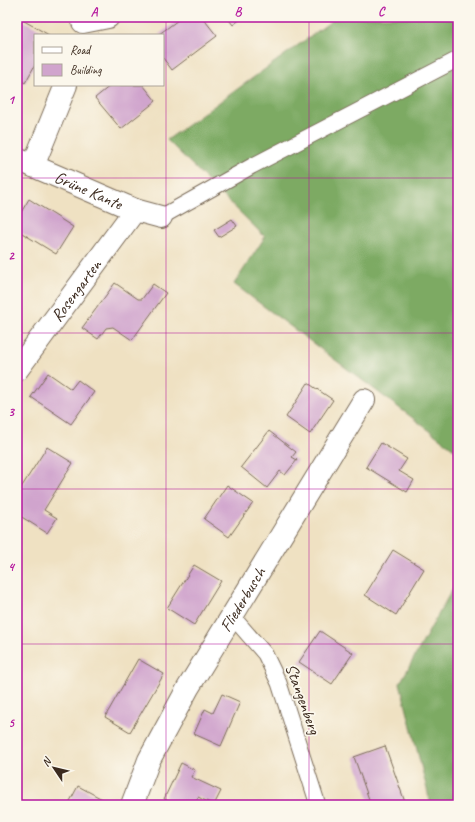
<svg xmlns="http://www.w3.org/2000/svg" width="475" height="822" viewBox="0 0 475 822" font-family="Caveat,sans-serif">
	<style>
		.forest { fill: #7daa63; stroke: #5c6a40 }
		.building { fill: #d0a4cd }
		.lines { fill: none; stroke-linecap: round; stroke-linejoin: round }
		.lane-casing { stroke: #7a6a57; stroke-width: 17 }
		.street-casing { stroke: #7a6a57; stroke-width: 24 }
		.lane { stroke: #fff; stroke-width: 15 }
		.street { stroke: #fff; stroke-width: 22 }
		.grid { fill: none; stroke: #b5179e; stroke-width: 1; stroke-opacity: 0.55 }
		.labels { text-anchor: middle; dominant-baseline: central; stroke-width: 3.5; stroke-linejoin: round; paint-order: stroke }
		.street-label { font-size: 17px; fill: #3b2a1e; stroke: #fbf7ec }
		.neatline { fill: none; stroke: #b5179e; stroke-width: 1.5 }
		.grid-label { font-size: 13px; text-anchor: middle; font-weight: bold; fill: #b5179e }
	</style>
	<rect width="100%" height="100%" fill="#fbf7ec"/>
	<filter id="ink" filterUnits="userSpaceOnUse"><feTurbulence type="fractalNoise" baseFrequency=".025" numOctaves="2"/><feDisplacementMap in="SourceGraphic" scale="8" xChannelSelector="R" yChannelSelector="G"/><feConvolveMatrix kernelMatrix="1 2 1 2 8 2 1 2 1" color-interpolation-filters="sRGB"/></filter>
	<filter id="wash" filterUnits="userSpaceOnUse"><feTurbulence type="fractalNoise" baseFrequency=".012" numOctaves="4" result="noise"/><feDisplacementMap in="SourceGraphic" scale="16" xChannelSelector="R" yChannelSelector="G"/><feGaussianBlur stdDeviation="0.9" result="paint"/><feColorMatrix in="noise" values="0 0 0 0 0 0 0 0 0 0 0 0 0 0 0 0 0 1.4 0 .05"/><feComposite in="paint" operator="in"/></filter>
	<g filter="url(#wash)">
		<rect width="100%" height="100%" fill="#efe1c2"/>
		<path class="forest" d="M 337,17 L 458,17 L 458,452 L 234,284 L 265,237 L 167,140 Z
			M 458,579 L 458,805 L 431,805 L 400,683 Z"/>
		<g id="blocks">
			<path class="building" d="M 17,17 L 49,35 L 35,35 L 35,65 L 25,83 L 17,78 Z
				M 182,17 L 202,17 L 217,36 L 172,70 L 163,58 L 163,35 L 158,35 Z
				M 227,17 L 243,17 L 233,25 Z
				M 111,85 L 143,85 L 156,101 L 121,129 L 95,98 Z
				M 29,199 L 73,227 L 56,254 L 17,230 L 17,219 Z
				M 232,219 L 237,226 L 219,237 L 214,230 Z
				M 115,283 L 138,299 L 142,299 L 153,284 L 166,293 L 132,340 L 113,327 L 106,328 L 98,339 L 82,328 Z
				M 48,373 L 71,389 L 78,380 L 94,392 L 71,424 L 31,397 Z
				M 308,383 L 333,400 L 310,434 L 286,417 Z
				M 269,431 L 296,452 L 292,457 L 297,460 L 285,475 L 280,471 L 267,488 L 241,467 Z
				M 381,443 L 407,459 L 399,471 L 414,480 L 407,492 L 366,467 Z
				M 47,447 L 73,463 L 44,510 L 57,518 L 47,533 L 17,514 L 17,494 Z
				M 227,485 L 253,503 L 229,537 L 204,519 Z
				M 393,550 L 424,569 L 396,615 L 365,595 Z
				M 194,565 L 221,581 L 194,625 L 167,608 Z
				M 320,631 L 353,653 L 332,684 L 299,662 Z
				M 138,659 L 164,674 L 130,732 L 105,717 Z
				M 222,694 L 240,702 L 221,746 L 194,734 L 205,709 L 213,713 Z
				M 385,746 L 406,805 L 371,805 L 354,757 Z
				M 181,763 L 195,770 L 191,777 L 221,791 L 214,805 L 198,797 L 194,805 L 177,805 L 164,799 Z
				M 78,786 L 104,800 L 102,805 L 68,805 Z"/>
		</g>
	</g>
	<g filter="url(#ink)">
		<use href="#blocks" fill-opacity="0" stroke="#7a6a57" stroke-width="1"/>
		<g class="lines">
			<defs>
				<path id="lane" d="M 161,217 L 252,166 L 458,59
					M 232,616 L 265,654 L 279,683 L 318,805"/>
				<g id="street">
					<path d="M 83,22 L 108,17"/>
					<path id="s1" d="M 17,159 L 135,210 L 161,217"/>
					<path d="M 33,166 L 66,85"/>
					<path id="s2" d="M 17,370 L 135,210"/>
					<path id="s3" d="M 132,805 L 149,760 L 188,688 L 364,400"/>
				</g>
			</defs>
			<use href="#lane" class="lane-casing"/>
			<use href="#street" class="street-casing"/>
			<use href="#lane" class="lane"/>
			<use href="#street" class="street"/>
		</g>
	</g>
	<path class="grid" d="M 166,17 L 166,805M 309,17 L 309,805M 17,178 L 458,178M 17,333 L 458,333M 17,489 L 458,489M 17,644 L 458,644"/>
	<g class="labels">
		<g class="street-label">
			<text stroke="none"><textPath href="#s1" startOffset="78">Grüne Kante</textPath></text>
			<text stroke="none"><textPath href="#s2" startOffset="99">Rosengarten</textPath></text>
			<text stroke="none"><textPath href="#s3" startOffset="234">Fliederbusch</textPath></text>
			<text transform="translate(303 699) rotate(70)">Stangenberg</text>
		</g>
	</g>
	<rect width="475" height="822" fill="none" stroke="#fbf7ec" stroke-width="44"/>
	<rect x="34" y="34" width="130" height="52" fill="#fbf7ec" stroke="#aea59a"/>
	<rect x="42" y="47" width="20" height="6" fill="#ffffff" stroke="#aea59a"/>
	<text x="70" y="54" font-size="12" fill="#3b2a1e">Road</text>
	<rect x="42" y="64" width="20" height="12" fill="#d0a4cd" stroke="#aea59a"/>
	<text x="70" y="74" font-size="12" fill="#3b2a1e">Building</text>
	<g transform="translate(54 768) rotate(305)" stroke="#fbf7ec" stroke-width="3" paint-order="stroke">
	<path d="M0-3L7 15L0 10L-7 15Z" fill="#3b2a1e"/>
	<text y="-6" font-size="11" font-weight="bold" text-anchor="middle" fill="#3b2a1e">N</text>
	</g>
	<rect x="22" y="22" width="431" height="778" class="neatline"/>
	<g class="grid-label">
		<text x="94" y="16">A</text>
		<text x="238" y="16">B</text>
		<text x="381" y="16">C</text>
		<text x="11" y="104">1</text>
		<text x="11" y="260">2</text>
		<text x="11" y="416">3</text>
		<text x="11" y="571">4</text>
		<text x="11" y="727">5</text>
	</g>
</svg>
